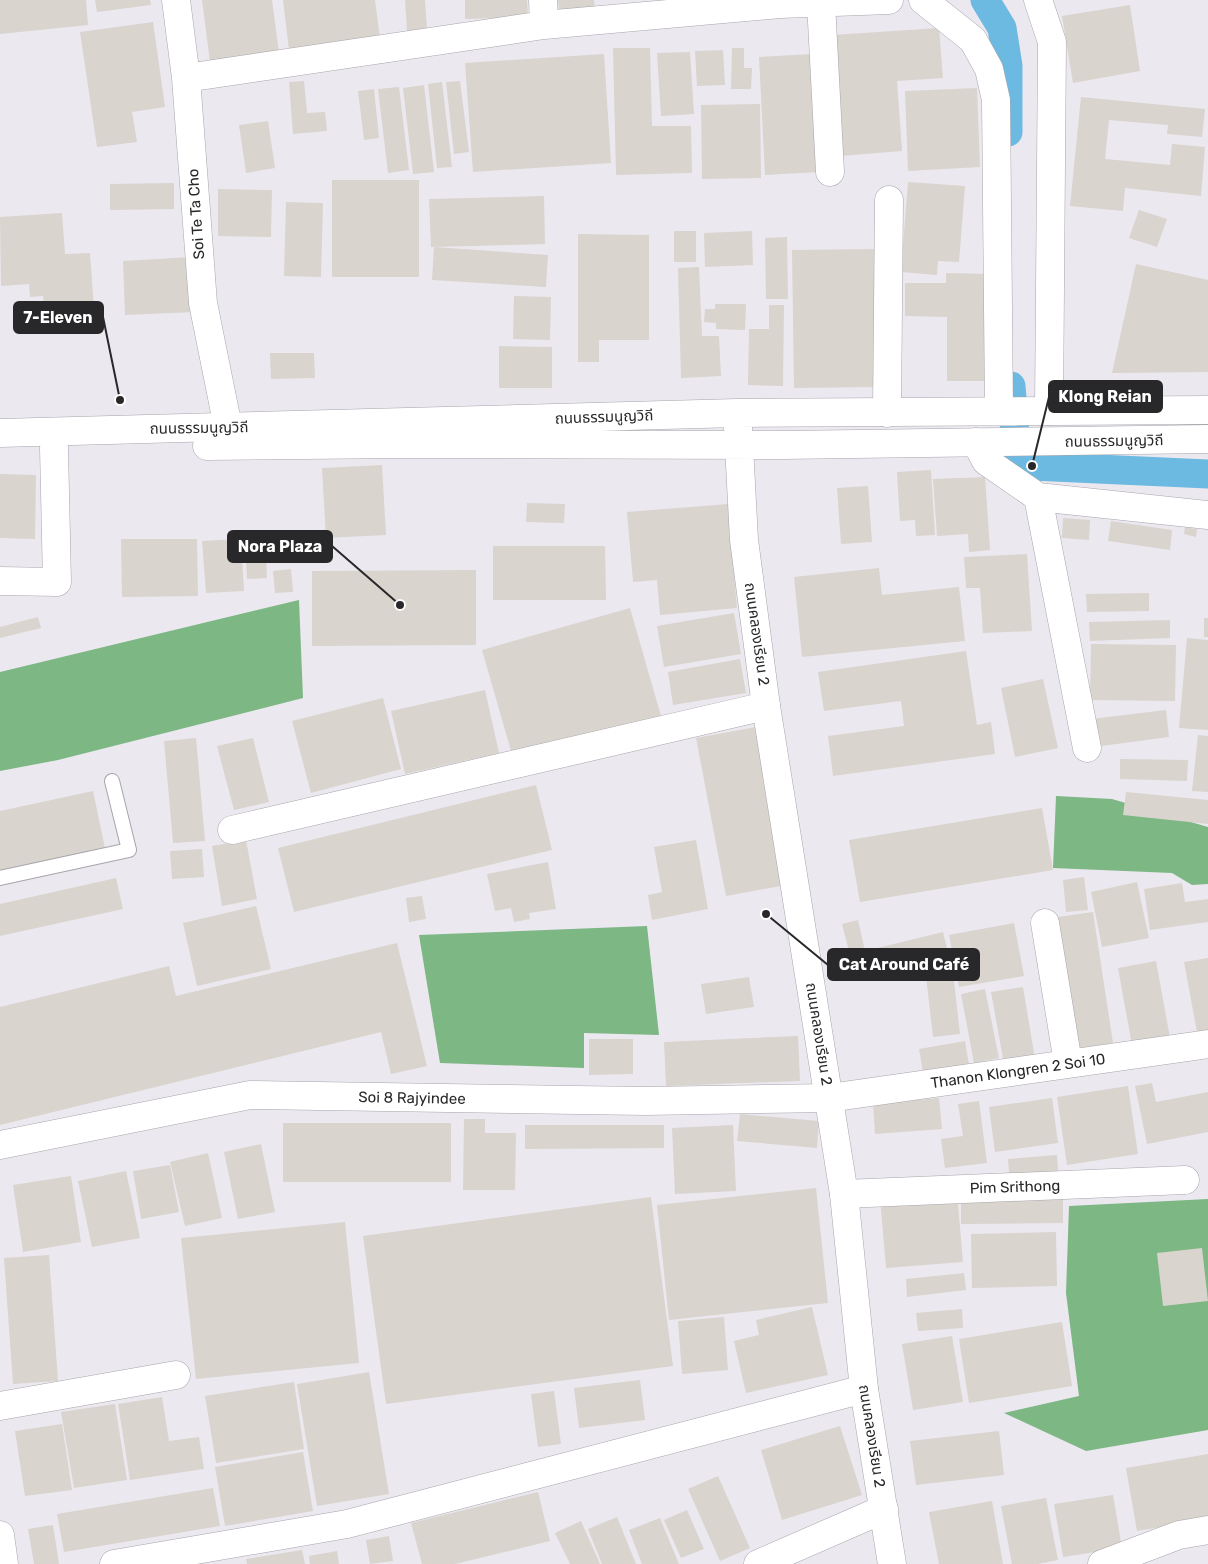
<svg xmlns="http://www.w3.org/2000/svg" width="1208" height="1564" viewBox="0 0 1208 1564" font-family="Rubik,'Noto Sans Thai',sans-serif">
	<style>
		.forest { fill: #7cb784 }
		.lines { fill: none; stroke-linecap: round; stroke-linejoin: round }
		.canal { stroke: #6cb9e1; stroke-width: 29 }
		.building { fill: #d9d4cd }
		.lane-casing { stroke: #a7a4ab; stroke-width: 16 }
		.street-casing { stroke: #a7a4ab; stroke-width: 29 }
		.secondary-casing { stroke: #a7a4ab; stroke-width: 29 }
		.lane { stroke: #fff; stroke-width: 14 }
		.street { stroke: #fff; stroke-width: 28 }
		.secondary { stroke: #fff; stroke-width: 28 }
		.labels { text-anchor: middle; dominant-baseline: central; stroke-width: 5; stroke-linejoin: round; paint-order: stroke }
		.street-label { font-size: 15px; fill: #282729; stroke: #fff }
		.leader { fill: none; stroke: #282729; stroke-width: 2 }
		.callout-dot { fill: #282729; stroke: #fff; stroke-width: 2 }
		.callout { fill: #282729; stroke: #282729; stroke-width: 2 }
		.callout-label { font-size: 16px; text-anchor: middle; font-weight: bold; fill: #fff }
	</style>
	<rect width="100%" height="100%" fill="#ece8f0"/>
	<path class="forest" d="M 299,600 L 303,698 L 58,760 L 0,771 L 0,672 Z
		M 1056,796 L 1112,799 L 1208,827 L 1208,884 L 1192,885 L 1172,873 L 1053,868 Z
		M 647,926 L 659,1035 L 584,1033 L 584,1068 L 440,1063 L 419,935 Z
		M 1208,1199 L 1208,1430 L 1086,1451 L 1004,1413 L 1079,1396 L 1066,1293 L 1069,1206 Z"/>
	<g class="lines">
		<path class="canal" d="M 985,0 L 1002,28 L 1008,66 L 1008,132
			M 1011,386 L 1017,457 L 1032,466 L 1208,474"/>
	</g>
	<path class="building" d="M 0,0 L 86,0 L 88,25 L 0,34 Z
		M 95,0 L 150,0 L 151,5 L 97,12 Z
		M 202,0 L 272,0 L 279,53 L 210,62 Z
		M 283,0 L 375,0 L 380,38 L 289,50 Z
		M 405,0 L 425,0 L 427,29 L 407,31 Z
		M 465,0 L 527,0 L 528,17 L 465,19 Z
		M 558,0 L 594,0 L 595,13 L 560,17 Z
		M 1130,5 L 1140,71 L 1073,83 L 1062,16 Z
		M 153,22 L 165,107 L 132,112 L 137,142 L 97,147 L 80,32 Z
		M 939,28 L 943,78 L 897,81 L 902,151 L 840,156 L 832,35 Z
		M 613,48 L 650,48 L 652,126 L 691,126 L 692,173 L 616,175 Z
		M 732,48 L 744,48 L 744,68 L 752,68 L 751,89 L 731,89 Z
		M 723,50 L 725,85 L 697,86 L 695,51 Z
		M 690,52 L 694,114 L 661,116 L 657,53 Z
		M 604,54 L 611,163 L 473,172 L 465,63 Z
		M 814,54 L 820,172 L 765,175 L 759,57 Z
		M 304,81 L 307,113 L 325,112 L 327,131 L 293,134 L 289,82 Z
		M 460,81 L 469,152 L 454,154 L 446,82 Z
		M 442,82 L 452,167 L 437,168 L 428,84 Z
		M 424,85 L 434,172 L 413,174 L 403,88 Z
		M 399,87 L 409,170 L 388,173 L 378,89 Z
		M 977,88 L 980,167 L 908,171 L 905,91 Z
		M 374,89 L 379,138 L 364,140 L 358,91 Z
		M 1081,97 L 1205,109 L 1202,137 L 1167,134 L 1168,125 L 1109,120 L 1105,159 L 1170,165 L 1172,144 L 1205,147 L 1201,196 L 1125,188 L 1123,211 L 1070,206 Z
		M 760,104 L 761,178 L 702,179 L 701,105 Z
		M 268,121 L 275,168 L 246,173 L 239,125 Z
		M 332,180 L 419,180 L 419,277 L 332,277 Z
		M 908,182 L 965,186 L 959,262 L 938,261 L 937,275 L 901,272 Z
		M 174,183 L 174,209 L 110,210 L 110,184 Z
		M 218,189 L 272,190 L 271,237 L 218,236 Z
		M 544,196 L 545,244 L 431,247 L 429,199 Z
		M 286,202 L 323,203 L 321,277 L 284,276 Z
		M 1139,210 L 1167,219 L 1157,247 L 1129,238 Z
		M 62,213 L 65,254 L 90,253 L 94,309 L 45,313 L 43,296 L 30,297 L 29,284 L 1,286 L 0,217 Z
		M 674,231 L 696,231 L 696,262 L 674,262 Z
		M 752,231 L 753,265 L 705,267 L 704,233 Z
		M 578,234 L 649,235 L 649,340 L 599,340 L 599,362 L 578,362 Z
		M 787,237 L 788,299 L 766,299 L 765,238 Z
		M 434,247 L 548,255 L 546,287 L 432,280 Z
		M 874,249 L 876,387 L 794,388 L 792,250 Z
		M 191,257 L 195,312 L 125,315 L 123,261 Z
		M 1136,264 L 1208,280 L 1208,372 L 1112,373 Z
		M 699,267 L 702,336 L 719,336 L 721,376 L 681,378 L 678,268 Z
		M 946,273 L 990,274 L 989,381 L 947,381 L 947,317 L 905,316 L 905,283 L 946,283 Z
		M 514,296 L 551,297 L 550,340 L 513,339 Z
		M 715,304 L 746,304 L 745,330 L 716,329 L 716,323 L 704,322 L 705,309 L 715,309 Z
		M 769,305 L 784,305 L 783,386 L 748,385 L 749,329 L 769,329 Z
		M 499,346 L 552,347 L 552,388 L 499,388 Z
		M 270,353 L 314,353 L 315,378 L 271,379 Z
		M 382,465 L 386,535 L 326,538 L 322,468 Z
		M 931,470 L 935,535 L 916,536 L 915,520 L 900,521 L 897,472 Z
		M 0,474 L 36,475 L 35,539 L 0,538 Z
		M 985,477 L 990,550 L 969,552 L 968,534 L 937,536 L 933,479 Z
		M 868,486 L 872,542 L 841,544 L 837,488 Z
		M 527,503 L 565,504 L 564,523 L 526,522 Z
		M 728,504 L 737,608 L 660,615 L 657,580 L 633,582 L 627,512 Z
		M 1063,518 L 1090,520 L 1089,540 L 1062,538 Z
		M 1111,521 L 1172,530 L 1170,550 L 1108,541 Z
		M 1185,527 L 1197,529 L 1196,537 L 1184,534 Z
		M 265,536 L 267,578 L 247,579 L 245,537 Z
		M 121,539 L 197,539 L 198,596 L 122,597 Z
		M 241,539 L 244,591 L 206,593 L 202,541 Z
		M 493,546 L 605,546 L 606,600 L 493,600 Z
		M 1027,554 L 1032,631 L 983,633 L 980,588 L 966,588 L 964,557 Z
		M 879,568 L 882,595 L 959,587 L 965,641 L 802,657 L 794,577 Z
		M 291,569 L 293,592 L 275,593 L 273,571 Z
		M 476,570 L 476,645 L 312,646 L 312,571 Z
		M 1149,593 L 1149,611 L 1087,612 L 1086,594 Z
		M 630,608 L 661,716 L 513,758 L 482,650 Z
		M 734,613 L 741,654 L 664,667 L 657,626 Z
		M 38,617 L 41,628 L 0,638 L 0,627 Z
		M 1204,618 L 1208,618 L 1208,637 L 1204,637 Z
		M 1170,620 L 1170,638 L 1090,641 L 1089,622 Z
		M 1187,638 L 1208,640 L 1208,730 L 1179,728 Z
		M 1091,644 L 1176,645 L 1175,701 L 1090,700 Z
		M 966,651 L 977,725 L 991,722 L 995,754 L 833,776 L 828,736 L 904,726 L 901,701 L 824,711 L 818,672 Z
		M 740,659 L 746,693 L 673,705 L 668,672 Z
		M 1043,679 L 1058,748 L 1015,757 L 1001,688 Z
		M 485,690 L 499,753 L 405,774 L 391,711 Z
		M 383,698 L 401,769 L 311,793 L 292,721 Z
		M 1166,710 L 1169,737 L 1094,747 L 1091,719 Z
		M 756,727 L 786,885 L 726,896 L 696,738 Z
		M 1198,735 L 1208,736 L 1208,792 L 1192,791 Z
		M 196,738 L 205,841 L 173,843 L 164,741 Z
		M 253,738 L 269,802 L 234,810 L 217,746 Z
		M 1120,759 L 1188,760 L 1187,781 L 1120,779 Z
		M 536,785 L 552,850 L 294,912 L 278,848 Z
		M 93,791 L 106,853 L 0,875 L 0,811 Z
		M 1126,792 L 1208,800 L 1208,824 L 1123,815 Z
		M 1042,808 L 1053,870 L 860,902 L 849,840 Z
		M 246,840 L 257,899 L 222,906 L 212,846 Z
		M 696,840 L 708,909 L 652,920 L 648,895 L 662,892 L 654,847 Z
		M 202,849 L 204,877 L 172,879 L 170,851 Z
		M 548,862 L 556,909 L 529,913 L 530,919 L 514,922 L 511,908 L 495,911 L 487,874 Z
		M 1084,877 L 1088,910 L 1066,912 L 1063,880 Z
		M 116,878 L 123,909 L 0,936 L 0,904 Z
		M 1137,882 L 1149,938 L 1102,947 L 1091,892 Z
		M 1182,883 L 1185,902 L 1208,899 L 1208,922 L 1150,930 L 1144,889 Z
		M 422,896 L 426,919 L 409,922 L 406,898 Z
		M 256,906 L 271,969 L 197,986 L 183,923 Z
		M 1093,912 L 1113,1043 L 1079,1048 L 1058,917 Z
		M 858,920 L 865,951 L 943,932 L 949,956 L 856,978 L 842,924 Z
		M 1014,923 L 1024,976 L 959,987 L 949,935 Z
		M 397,943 L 427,1066 L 391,1074 L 381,1032 L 0,1125 L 0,1007 L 169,966 L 176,996 Z
		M 1208,958 L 1208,1031 L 1197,1032 L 1184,962 Z
		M 1156,961 L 1170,1038 L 1132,1045 L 1118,968 Z
		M 952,964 L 960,1034 L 933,1037 L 925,967 Z
		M 749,977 L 754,1007 L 706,1014 L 701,984 Z
		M 1023,987 L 1035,1059 L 1004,1064 L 991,992 Z
		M 985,989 L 999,1058 L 974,1063 L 961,994 Z
		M 798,1036 L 800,1081 L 666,1086 L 664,1042 Z
		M 589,1039 L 633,1039 L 633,1074 L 589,1075 Z
		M 965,1041 L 970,1071 L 924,1078 L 919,1049 Z
		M 1152,1083 L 1156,1102 L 1208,1092 L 1208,1132 L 1147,1144 L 1135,1086 Z
		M 1128,1086 L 1138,1154 L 1067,1165 L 1057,1097 Z
		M 939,1098 L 942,1129 L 875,1134 L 873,1104 Z
		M 1052,1098 L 1058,1143 L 995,1152 L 989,1107 Z
		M 979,1101 L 987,1163 L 945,1168 L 941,1139 L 963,1136 L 958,1104 Z
		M 740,1114 L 819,1121 L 817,1148 L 737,1141 Z
		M 464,1119 L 485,1119 L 485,1133 L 516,1133 L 515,1190 L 463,1190 Z
		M 283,1123 L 451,1123 L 451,1182 L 283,1182 Z
		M 525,1125 L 664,1125 L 664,1148 L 525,1149 Z
		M 733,1125 L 736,1191 L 675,1194 L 672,1128 Z
		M 261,1144 L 275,1212 L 238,1219 L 224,1152 Z
		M 208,1153 L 222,1218 L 185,1226 L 170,1162 Z
		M 1057,1155 L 1059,1180 L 1010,1184 L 1008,1159 Z
		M 170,1165 L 179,1212 L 141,1219 L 133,1171 Z
		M 126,1171 L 140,1238 L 92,1247 L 78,1181 Z
		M 71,1176 L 81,1242 L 23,1252 L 13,1185 Z
		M 816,1188 L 828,1303 L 669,1320 L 657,1205 Z
		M 957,1193 L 963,1262 L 886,1268 L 880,1198 Z
		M 651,1197 L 673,1366 L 386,1404 L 363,1236 Z
		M 1063,1199 L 1063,1223 L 961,1224 L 961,1200 Z
		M 345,1222 L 359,1363 L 196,1379 L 181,1238 Z
		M 1056,1232 L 1057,1286 L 972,1288 L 971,1234 Z
		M 1202,1248 L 1208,1301 L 1163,1306 L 1157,1253 Z
		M 49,1255 L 58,1381 L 13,1384 L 4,1258 Z
		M 964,1273 L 966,1290 L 907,1297 L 906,1279 Z
		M 812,1307 L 828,1375 L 746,1393 L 734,1341 L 759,1335 L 756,1320 Z
		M 962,1309 L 963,1328 L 918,1331 L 916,1313 Z
		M 724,1317 L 728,1370 L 682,1374 L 678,1321 Z
		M 1062,1322 L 1072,1386 L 969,1403 L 959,1339 Z
		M 952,1336 L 963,1402 L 913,1410 L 902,1344 Z
		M 369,1372 L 389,1494 L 317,1506 L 297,1384 Z
		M 640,1380 L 645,1420 L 579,1428 L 574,1388 Z
		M 294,1382 L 304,1449 L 216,1463 L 205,1396 Z
		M 554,1391 L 561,1444 L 538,1447 L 531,1394 Z
		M 162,1397 L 169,1441 L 199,1437 L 204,1469 L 130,1480 L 118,1404 Z
		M 115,1404 L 127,1480 L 74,1488 L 61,1412 Z
		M 62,1424 L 72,1490 L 25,1496 L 15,1431 Z
		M 840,1426 L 862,1495 L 782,1520 L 761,1450 Z
		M 999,1431 L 1004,1475 L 916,1485 L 910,1441 Z
		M 303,1452 L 313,1511 L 225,1526 L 215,1467 Z
		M 1208,1454 L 1208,1519 L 1137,1531 L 1126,1468 Z
		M 718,1476 L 750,1548 L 720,1561 L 688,1489 Z
		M 213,1488 L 220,1526 L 64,1552 L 57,1514 Z
		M 538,1492 L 550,1541 L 455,1564 L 422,1564 L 411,1523 Z
		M 1113,1495 L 1122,1548 L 1063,1557 L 1054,1504 Z
		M 1046,1498 L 1058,1560 L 1038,1564 L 1012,1564 L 1001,1506 Z
		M 992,1501 L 1003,1564 L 939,1564 L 929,1512 Z
		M 687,1510 L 704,1549 L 681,1558 L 664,1520 Z
		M 617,1517 L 636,1564 L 602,1564 L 588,1529 Z
		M 660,1518 L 679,1564 L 642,1564 L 629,1530 Z
		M 581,1521 L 600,1564 L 570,1564 L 555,1533 Z
		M 53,1525 L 59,1564 L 34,1564 L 28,1529 Z
		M 389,1536 L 393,1561 L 370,1564 L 366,1540 Z
		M 302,1550 L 305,1564 L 247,1564 L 246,1559 Z
		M 337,1551 L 339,1564 L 310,1564 L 309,1556 Z"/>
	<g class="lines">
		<defs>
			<path id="lane" d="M 0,878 L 129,850 L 112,781"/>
			<path id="street" d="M 176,0 L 186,78 L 203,303 L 228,427
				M 543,0 L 544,25
				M 923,0 L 973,40 L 989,69 L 996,100 L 999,411
				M 1038,0 L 1052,42 L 1049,411
				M 821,3 L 830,172
				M 186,78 L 544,25 L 780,4 L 889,0
				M 887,413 L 889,200
				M 976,442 L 986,461 L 1038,497 L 1208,515
				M 1038,497 L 1087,748
				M 0,581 L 57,582 L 54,448
				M 232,830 L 766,706
				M 1045,923 L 1068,1063
				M 0,1145 L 250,1095 L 645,1101 L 829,1098 L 1208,1044
				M 844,1194 L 1185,1180
				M 0,1406 L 176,1375
				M 0,1535 L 4,1564
				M 114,1564 L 347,1524 L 864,1389
				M 758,1564 L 884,1509
				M 1102,1564 L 1179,1535 L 1208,1530"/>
			<path id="secondary" d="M 738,427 L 744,540 L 766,706 L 844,1194 L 864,1389 L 892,1564
				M 0,433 L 737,413 L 1208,410
				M 207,446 L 400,444 L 783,445 L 1208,439"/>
		</defs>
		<use href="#lane" class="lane-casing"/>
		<use href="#street" class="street-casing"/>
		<use href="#secondary" class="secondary-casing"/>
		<use href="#lane" class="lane"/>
		<use href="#street" class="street"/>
		<use href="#secondary" class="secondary"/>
	</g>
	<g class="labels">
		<g class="street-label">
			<text transform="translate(196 214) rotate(-94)">Soi Te Ta Cho</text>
			<text transform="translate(604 417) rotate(-2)">ถนนธรรมนูญวิถี</text>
			<text transform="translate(199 428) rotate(-1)">ถนนธรรมนูญวิถี</text>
			<text transform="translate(1114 441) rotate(-1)">ถนนธรรมนูญวิถี</text>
			<text transform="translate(757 634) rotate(82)">ถนนคลองเรียน 2</text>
			<text transform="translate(819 1034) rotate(81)">ถนนคลองเรียน 2</text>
			<text transform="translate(1018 1071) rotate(-8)">Thanon Klongren 2 Soi 10</text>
			<text transform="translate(412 1098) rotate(1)">Soi 8 Rajyindee</text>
			<text transform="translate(1015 1187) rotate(-2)">Pim Srithong</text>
			<text transform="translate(872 1436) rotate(81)">ถนนคลองเรียน 2</text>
		</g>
	</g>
	<path class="leader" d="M120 400L103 317M1032 466L1049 397M400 605L332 546M766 914L828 965"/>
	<g class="callout-dot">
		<circle cx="120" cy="400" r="5"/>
		<circle cx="1032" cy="466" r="5"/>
		<circle cx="400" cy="605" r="5"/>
		<circle cx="766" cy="914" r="5"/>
	</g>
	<g class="callout">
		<rect x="14" y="302" width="89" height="31" rx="5"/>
		<rect x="1049" y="381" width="113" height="31" rx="5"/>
		<rect x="228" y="531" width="104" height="31" rx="5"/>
		<rect x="828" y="949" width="151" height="31" rx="5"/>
	</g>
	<g class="callout-label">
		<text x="58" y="323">7-Eleven</text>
		<text x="1105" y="402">Klong Reian</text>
		<text x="280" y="552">Nora Plaza</text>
		<text x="904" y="970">Cat Around Café</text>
	</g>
</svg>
